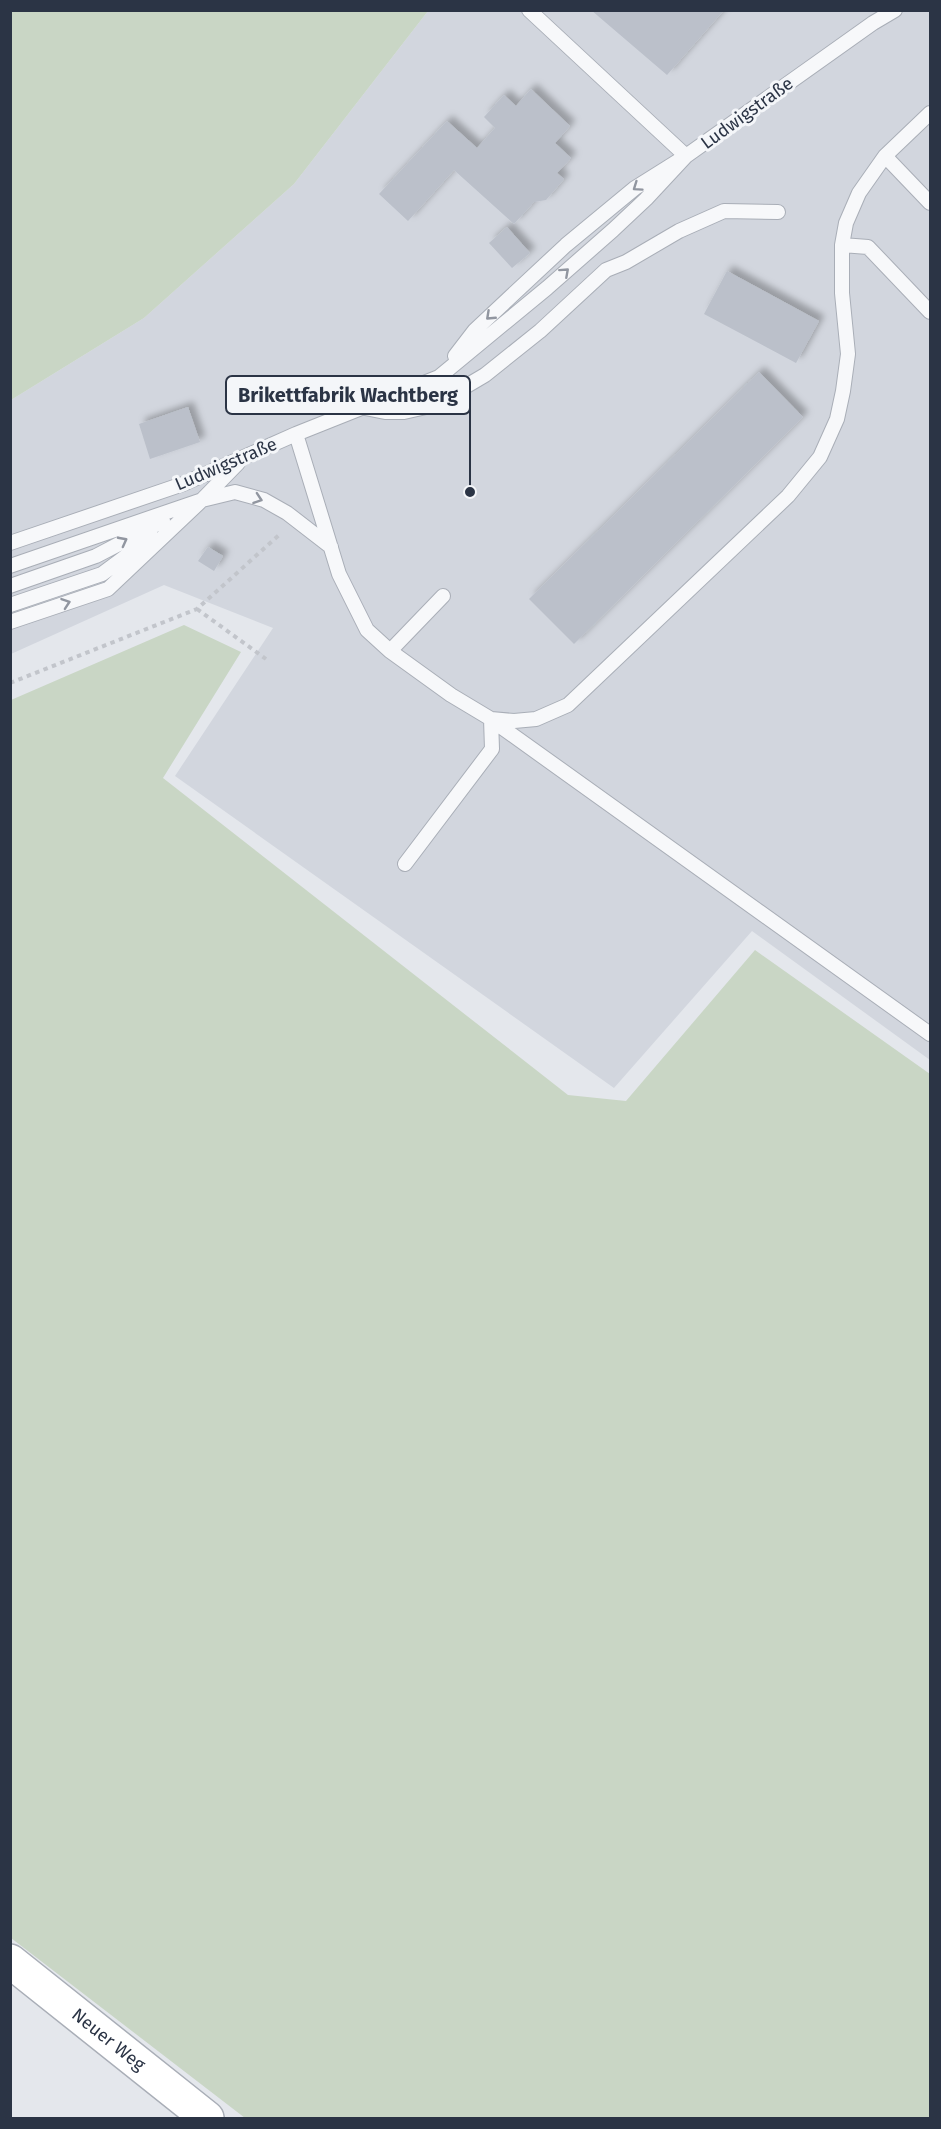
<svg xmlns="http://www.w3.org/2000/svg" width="941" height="2129" viewBox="0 0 941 2129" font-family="'Fira Sans',sans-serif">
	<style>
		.built { fill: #d2d6de }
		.green { fill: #c9d6c5 }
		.building { fill: #bbc0ca; filter: url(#shadow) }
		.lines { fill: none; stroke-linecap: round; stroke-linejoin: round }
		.lane-casing { stroke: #a9aeb7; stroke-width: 16 }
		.secondary-casing { stroke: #a9aeb7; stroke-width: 36 }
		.path { stroke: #c2c5cb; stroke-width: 4; stroke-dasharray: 4.5 4.5; stroke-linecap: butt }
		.lane { stroke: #f7f8fa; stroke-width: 14 }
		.secondary { stroke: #fff; stroke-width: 33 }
		.oneway { stroke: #9196a0 }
		.labels { text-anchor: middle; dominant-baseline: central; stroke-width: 6; stroke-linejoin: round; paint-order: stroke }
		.street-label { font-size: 18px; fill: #2b3445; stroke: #f4f6f9 }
		.leader { fill: none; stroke: #2b3445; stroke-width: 2 }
		.callout-dot { fill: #2b3445; stroke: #f4f6f9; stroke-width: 2 }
		.callout { fill: #f4f6f9; stroke: #2b3445; stroke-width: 2 }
		.callout-label { font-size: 20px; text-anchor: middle; font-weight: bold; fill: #2b3445 }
	</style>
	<defs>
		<filter id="shadow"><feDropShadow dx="5.5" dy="-5.5" stdDeviation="3" flood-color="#0004"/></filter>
	</defs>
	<rect width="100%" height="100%" fill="#e4e7ec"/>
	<path class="built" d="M 428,11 L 930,11 L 930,1060 L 752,931 L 614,1088 L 175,776 L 273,628 L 164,585 L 11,654 L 11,400 L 144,318 L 294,184 Z"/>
	<path class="green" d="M 11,10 L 428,10 L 428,11 L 294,184 L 144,318 L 11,400 Z
		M 184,625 L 241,652 L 163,778 L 568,1095 L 626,1101 L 755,950 L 930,1074 L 930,2118 L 245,2118 L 11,1938 L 11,700 Z"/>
	<path class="building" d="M 591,10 L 724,10 L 667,75 Z
		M 531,89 L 570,126 L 555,143 L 571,158 L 557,173 L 564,179 L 546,200 L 534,202 L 514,224 L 454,170 L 408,221 L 379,194 L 447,121 L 477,148 L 495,128 L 484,117 L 504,95 L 516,106 Z
		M 507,227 L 530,253 L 512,268 L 489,243 Z
		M 727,271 L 819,321 L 796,363 L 704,314 Z
		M 759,372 L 803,417 L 574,644 L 529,599 Z
		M 188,407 L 200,442 L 150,459 L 139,424 Z
		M 208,547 L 223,556 L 214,571 L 198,561 Z"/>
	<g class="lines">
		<defs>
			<path id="lane" d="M 529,10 L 686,156
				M 885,156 L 930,203
				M 842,245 L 868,247 L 930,312
				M 455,356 L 475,330 L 566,245 L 635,188 L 686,156 L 873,23 L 895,10
				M 365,408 L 385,412 L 404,412 L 426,407 L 441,401 L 485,375 L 540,331 L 606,270 L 626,262 L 679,231 L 724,211 L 778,212
				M 296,434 L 339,574 L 367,630 L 390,651 L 451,695 L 491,719 L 514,721 L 536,719 L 568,705 L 788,496 L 820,457 L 837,419 L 843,391 L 848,354 L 842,293 L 842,245 L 846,223 L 859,193 L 885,156 L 930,113
				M 10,543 L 183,484 L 296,434 L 439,377 L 547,288 L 613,230 L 646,199 L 686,156
				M 10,566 L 202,500 L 235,492 L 264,500 L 287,513 L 331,547
				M 10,586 L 96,556 L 163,521
				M 10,605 L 102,574 L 152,537
				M 10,622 L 108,589 L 202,500 L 238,463
				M 390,651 L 443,596
				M 493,721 L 930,1034
				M 405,864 L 492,749 L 491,719"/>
			<g id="secondary">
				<path id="s1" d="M 10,1961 L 207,2118"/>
			</g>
		</defs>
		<use href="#lane" class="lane-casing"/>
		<use href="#secondary" class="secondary-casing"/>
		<path class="path" d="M 197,609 L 266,659
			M 10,683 L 197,609 L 279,535"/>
		<use href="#lane" class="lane"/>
		<use href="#secondary" class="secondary"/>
	</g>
	<defs><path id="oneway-chevron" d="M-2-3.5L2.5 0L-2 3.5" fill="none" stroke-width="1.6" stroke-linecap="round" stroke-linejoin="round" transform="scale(1.5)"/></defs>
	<g class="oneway">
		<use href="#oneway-chevron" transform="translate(637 187) rotate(145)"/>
		<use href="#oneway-chevron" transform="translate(565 272) rotate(-42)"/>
		<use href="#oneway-chevron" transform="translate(490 316) rotate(137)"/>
		<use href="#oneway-chevron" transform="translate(258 499) rotate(19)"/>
		<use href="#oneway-chevron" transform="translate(123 541) rotate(-28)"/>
		<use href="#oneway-chevron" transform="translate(66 603) rotate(-19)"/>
	</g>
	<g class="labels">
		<g class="street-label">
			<text transform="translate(747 113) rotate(-36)">Ludwigstraße</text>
			<text transform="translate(226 464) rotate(-23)">Ludwigstraße</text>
			<text stroke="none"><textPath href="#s1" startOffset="126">Neuer Weg</textPath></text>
		</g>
	</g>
	<path class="leader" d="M470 492L470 395"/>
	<circle class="callout-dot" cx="470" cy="492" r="6"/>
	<rect class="callout" x="226" y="376" width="244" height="38" rx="6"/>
	<g class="callout-label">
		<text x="348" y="402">Brikettfabrik Wachtberg</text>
	</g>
	<rect width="941" height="2129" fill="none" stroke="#2b3445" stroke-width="24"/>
</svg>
